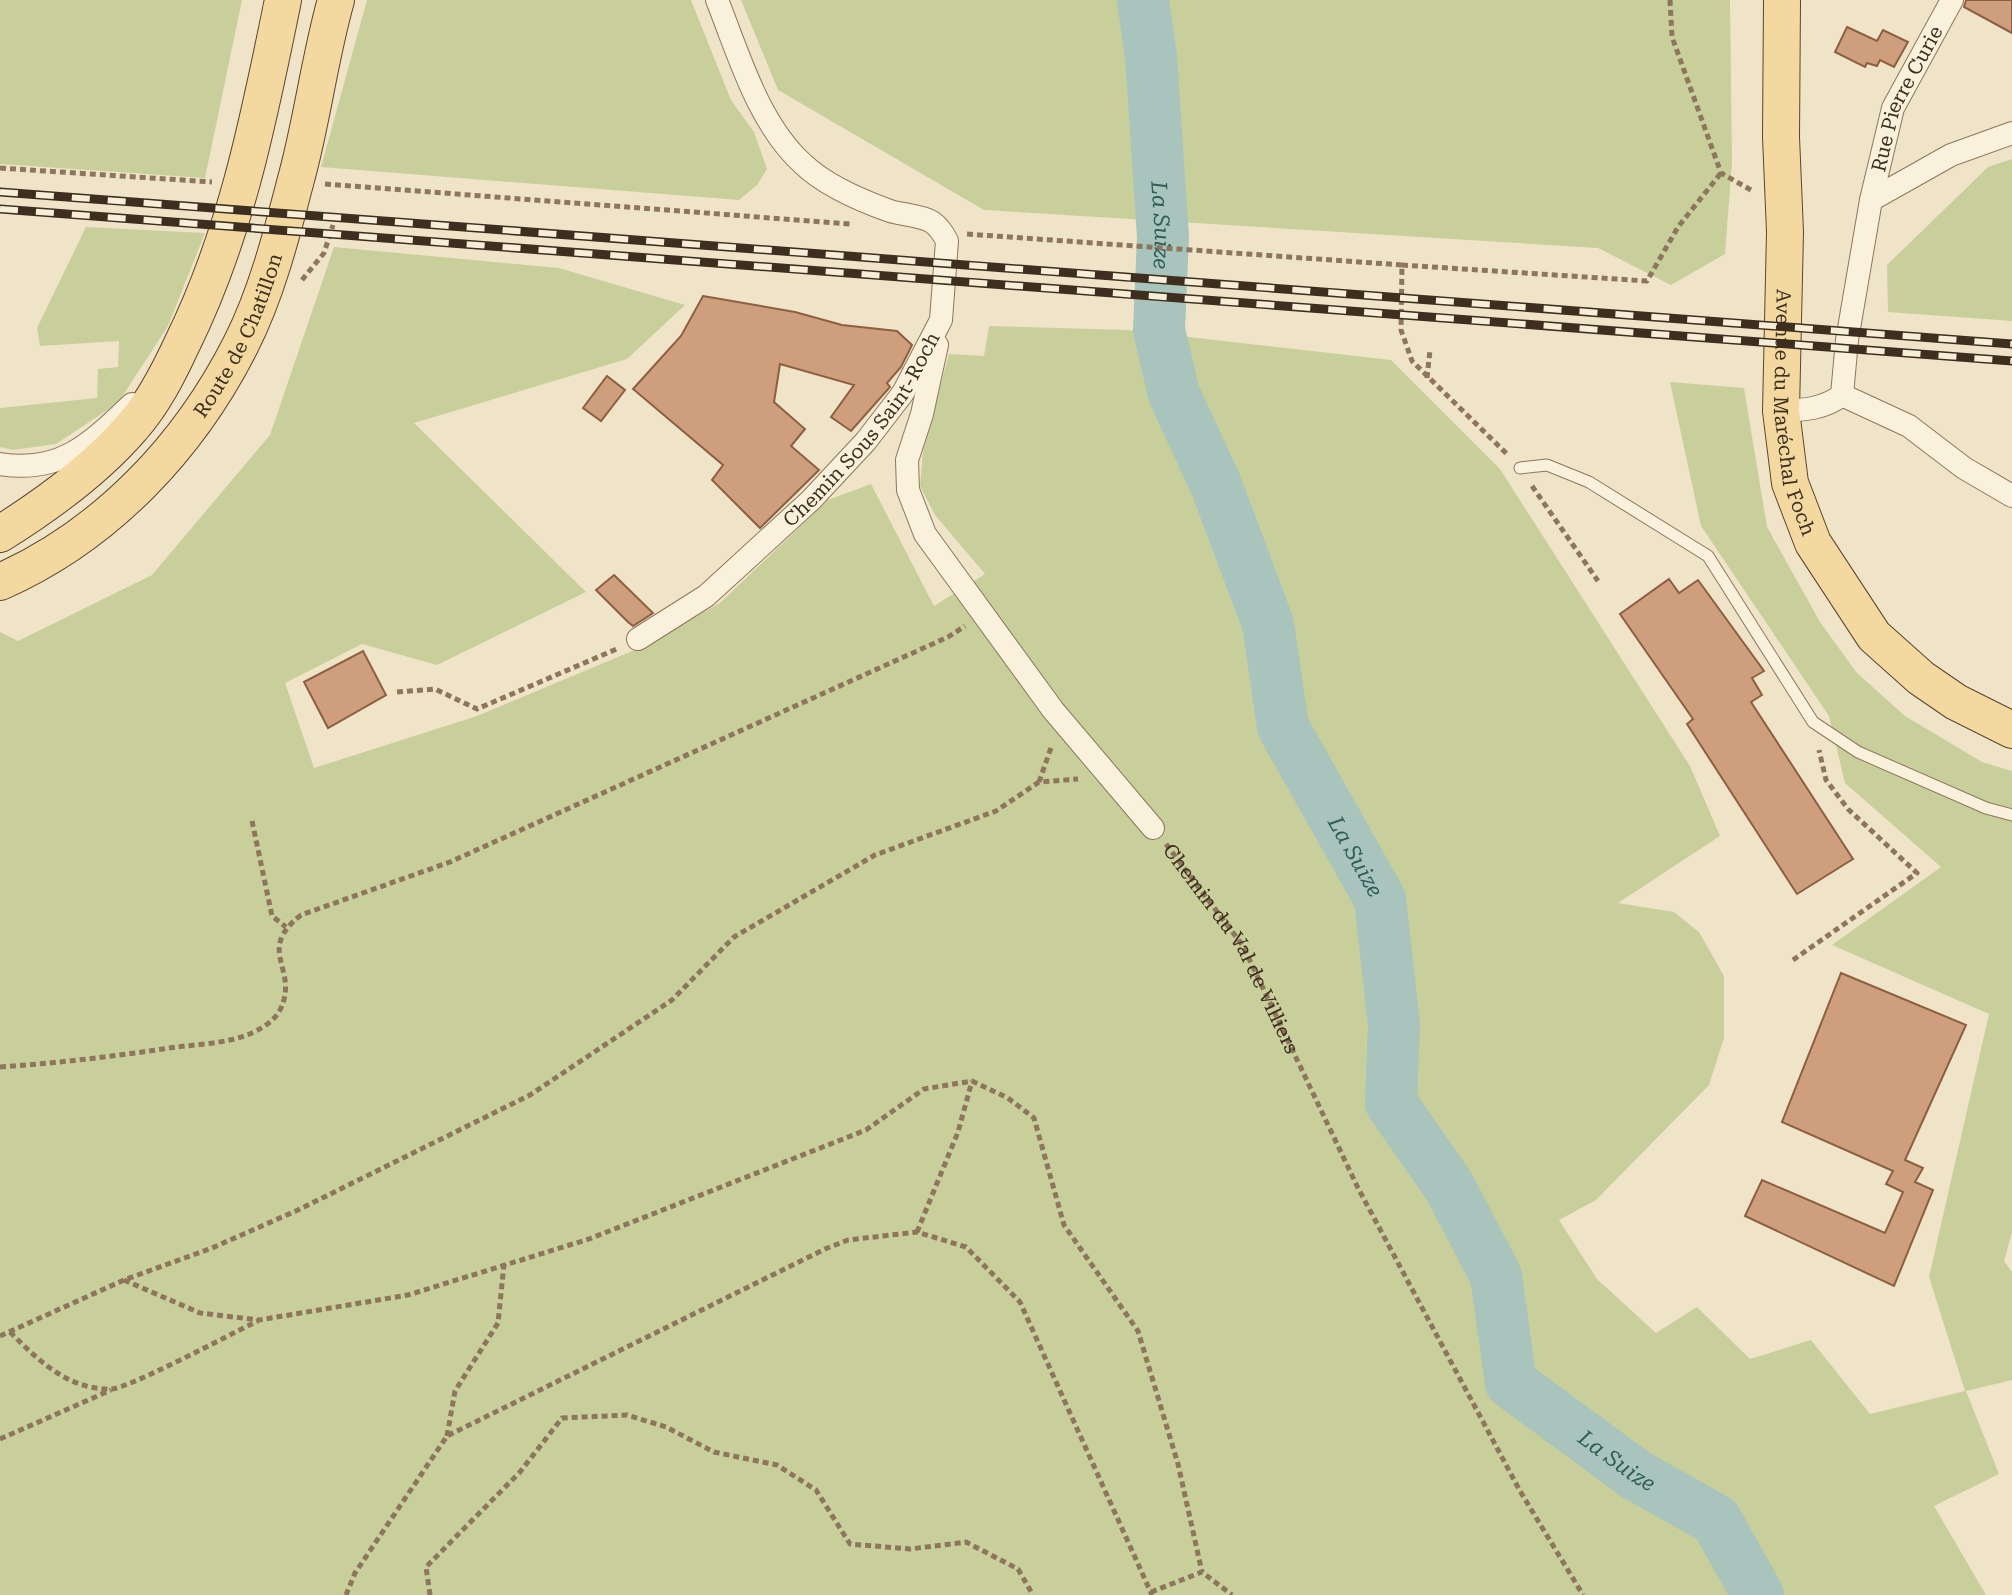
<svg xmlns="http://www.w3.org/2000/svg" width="2012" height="1595" viewBox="0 0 2012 1595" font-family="'Roboto Serif',serif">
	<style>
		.green { fill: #c9cf9b }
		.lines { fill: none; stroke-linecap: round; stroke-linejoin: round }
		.river { stroke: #a9c4bc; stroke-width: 52 }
		.building { fill: #cf9f7d; stroke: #8d5f41; stroke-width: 2 }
		.lane-casing { stroke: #8d765c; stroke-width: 13 }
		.street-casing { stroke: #8d765c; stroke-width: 24 }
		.primary-casing { stroke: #5b4430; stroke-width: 38 }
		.path { stroke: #8d765c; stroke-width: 5; stroke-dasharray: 6 4; stroke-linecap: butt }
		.lane { stroke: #faf1dc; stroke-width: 11 }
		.street { stroke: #faf1dc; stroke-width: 22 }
		.primary { stroke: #f3d9a0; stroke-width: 36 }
		.rail-casing { stroke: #3d2e20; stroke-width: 9 }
		.rail { stroke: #f7eed8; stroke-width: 6; stroke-dasharray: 18; stroke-linecap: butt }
		.labels { text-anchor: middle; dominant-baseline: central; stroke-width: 6; stroke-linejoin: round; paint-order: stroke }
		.street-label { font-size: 20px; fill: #3d2e20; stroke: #f7eed8 }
		.water-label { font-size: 22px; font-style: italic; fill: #2f5d5a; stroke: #f7eed8 }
	</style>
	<rect width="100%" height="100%" fill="#f0e4c8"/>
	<path class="green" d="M 0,0 L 242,0 L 205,178 L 0,164 Z
		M 367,0 L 691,0 L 731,100 L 754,132 L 767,169 L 757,185 L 739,200 L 321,167 Z
		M 741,0 L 1730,0 L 1732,163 L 1725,254 L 1671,285 L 1598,248 L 984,210 L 778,90 Z
		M 2012,159 L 2012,321 L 1888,312 L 1887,265 L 1988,167 Z
		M 86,227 L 205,233 L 168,326 L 118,403 L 56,444 L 13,450 L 0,447 L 0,408 L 97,398 L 98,369 L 118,367 L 119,341 L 40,346 L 37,328 Z
		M 334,247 L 559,268 L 685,305 L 627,359 L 414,423 L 586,592 L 437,665 L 362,644 L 285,683 L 314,768 L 477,716 L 637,649 L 720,603 L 828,500 L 871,484 L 934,606 L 985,574 L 935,515 L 920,486 L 923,451 L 949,354 L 984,356 L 989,326 L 1127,330 L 1391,360 L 1500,469 L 1690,766 L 1720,836 L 1618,903 L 1674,912 L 1699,932 L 1724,976 L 1724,1038 L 1709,1085 L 1596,1200 L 1559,1220 L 1597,1279 L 1656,1333 L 1697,1307 L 1750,1359 L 1811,1340 L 1870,1414 L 1965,1391 L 1929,1277 L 1989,1014 L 1832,945 L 1941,867 L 1845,783 L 1829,716 L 1701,526 L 1670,382 L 1744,388 L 1767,527 L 1820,622 L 1857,673 L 1905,716 L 1982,762 L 2012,771 L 2012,1232 L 2004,1261 L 2012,1272 L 2012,1380 L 1966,1391 L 1999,1474 L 1934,1506 L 1986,1595 L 0,1595 L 0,632 L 18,641 L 152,575 L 270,435 Z"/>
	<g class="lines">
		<path class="river" id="s1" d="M 1143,0 L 1151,56 L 1163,237 L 1159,330 L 1174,394 L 1216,485 L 1268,624 L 1283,727 L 1380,899 L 1394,1024 L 1391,1103 L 1449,1186 L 1496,1276 L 1511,1383 L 1636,1475 L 1716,1520 L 1758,1595"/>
	</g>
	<path class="building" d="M 1966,0 L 2012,0 L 2012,33 L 1964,7 Z
		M 1847,27 L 1877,41 L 1883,30 L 1908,42 L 1894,67 L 1880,60 L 1877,66 L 1867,63 L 1865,67 L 1835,52 Z
		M 703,296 L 795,312 L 842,325 L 897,331 L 912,345 L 901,367 L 887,383 L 890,387 L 851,431 L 831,417 L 854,385 L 780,364 L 774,402 L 805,429 L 791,446 L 819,470 L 760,528 L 712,480 L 723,465 L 633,389 L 681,336 Z
		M 607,376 L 625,390 L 601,421 L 583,408 Z
		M 614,575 L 653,613 L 633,626 L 628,622 L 596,590 Z
		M 1669,579 L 1679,593 L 1698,580 L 1764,671 L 1752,678 L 1762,695 L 1751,702 L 1853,859 L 1797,894 L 1687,724 L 1693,719 L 1620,614 Z
		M 363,651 L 386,695 L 328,728 L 304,682 Z
		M 1841,973 L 1966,1025 L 1905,1160 L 1923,1168 L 1915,1182 L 1933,1190 L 1894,1286 L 1745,1216 L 1762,1180 L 1885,1233 L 1903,1192 L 1886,1184 L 1893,1171 L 1782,1122 Z"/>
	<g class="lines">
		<defs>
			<path id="lane" d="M 1520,468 L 1547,465 L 1589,482 L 1708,556 L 1813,722 L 1858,752 L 1986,808 L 2012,815"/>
			<g id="street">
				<path id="s3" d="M 1871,200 L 1893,108 L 1952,0"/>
				<path d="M 937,345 L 922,414 L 907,460 L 908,490 L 925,534 L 1053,710 L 1153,828"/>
				<path d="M 1842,395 L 1909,426 L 1964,468 L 2012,496"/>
				<path d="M 1781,411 C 1804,410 1824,409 1842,395 L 1847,340 L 1871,200 L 1951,155 L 2012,133"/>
				<path d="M 0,464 C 61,474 91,443 132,404"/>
				<path id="s4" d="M 638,639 L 706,596 L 811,500 L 866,441 L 903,393 L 941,320 L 947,241 C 943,233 939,227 932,222 C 920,215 903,215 890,211 C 862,201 825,185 803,164 C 758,123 739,55 717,0"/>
			</g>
			<g id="primary">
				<path id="s5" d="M 1782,0 L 1781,137 L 1785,232 L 1781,411 L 1790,483 L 1813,543 L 1874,636 L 1921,678 L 1956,702 L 2012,730"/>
				<path d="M 0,534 C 48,504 95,470 132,427 C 153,404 169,372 182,344 C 236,235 259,118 283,0"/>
				<path id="s6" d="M 0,582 C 106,535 189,447 241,344 C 266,295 281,237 295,183 C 312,123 319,60 336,0"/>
			</g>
		</defs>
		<use href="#lane" class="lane-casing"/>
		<use href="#street" class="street-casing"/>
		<use href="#primary" class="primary-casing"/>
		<g class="path">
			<path d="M 1670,0 L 1672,37 L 1721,173 L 1751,190"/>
			<path d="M 0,168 L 212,182"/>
			<path d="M 325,184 L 850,224"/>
			<path d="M 967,234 L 1402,265 L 1401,330 L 1412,361 L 1509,456"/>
			<path d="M 1402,265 L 1647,281 L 1678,227 L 1721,173"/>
			<path d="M 302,280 L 324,253 L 333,225"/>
			<path d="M 1427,378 L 1430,350"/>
			<path d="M 1532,486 L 1598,581"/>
			<path d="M 397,692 L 435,689 L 477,709 L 619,648"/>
			<path d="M 1039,782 L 1052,745"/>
			<path d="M 252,821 L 272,916 L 286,927"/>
			<path id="s2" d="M 1166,844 L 1243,946 L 1358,1188 L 1520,1491 L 1583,1595"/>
			<path d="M 1793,960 L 1917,873 L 1848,809 L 1826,780 L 1819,750"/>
			<path d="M 0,1067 C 59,1063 118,1056 176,1047 C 202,1044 231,1043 254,1032 C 266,1026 275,1020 281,1008 C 299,968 255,951 301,915 L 450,862 L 948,637 L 965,626"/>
			<path d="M 917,1232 L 958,1132 L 972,1081"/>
			<path d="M 124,1280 L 200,1313 L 259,1320 L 408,1295 L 589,1239 L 866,1130 L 924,1089 L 972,1081 L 1008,1098 L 1034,1118 L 1064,1225 L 1138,1331 L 1178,1464 L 1202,1572"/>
			<path d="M 10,1332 C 38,1360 68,1390 111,1389 C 128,1389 234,1332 258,1321"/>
			<path d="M 0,1336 L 124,1280 L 212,1248 L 298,1210 L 530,1095 L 672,1000 L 734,937 L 875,855 L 996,811 L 1039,782 L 1078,779"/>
			<path d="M 447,1436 L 455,1391 L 498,1323 L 504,1264"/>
			<path d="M 0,1439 L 111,1390"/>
			<path d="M 1151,1592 L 1202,1572 L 1232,1595"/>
			<path d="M 346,1595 L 355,1573 L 447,1436 L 825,1249 L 848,1240 L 917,1232 L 966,1247 L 1020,1302 L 1152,1595"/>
			<path d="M 430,1595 L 426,1567 L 520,1472 L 562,1418 L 627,1415 L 666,1427 L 714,1452 L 777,1465 L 816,1490 L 850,1544 L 910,1549 L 966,1542 L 1018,1569 L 1033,1595"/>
		</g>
		<use href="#lane" class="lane"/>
		<use href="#street" class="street"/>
		<use href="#primary" class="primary"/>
		<defs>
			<path id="rail" d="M 0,192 L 2012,344
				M 0,209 L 2012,361"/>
		</defs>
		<use href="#rail" class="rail-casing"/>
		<use href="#rail" class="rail"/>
	</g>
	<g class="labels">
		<g class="street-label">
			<text stroke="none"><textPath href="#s3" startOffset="108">Rue Pierre Curie</textPath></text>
			<text stroke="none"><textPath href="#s6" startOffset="352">Route de Chatillon</textPath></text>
			<text stroke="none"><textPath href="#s5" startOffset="414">Avenue du Maréchal Foch</textPath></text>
			<text stroke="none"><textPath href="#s4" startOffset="310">Chemin Sous Saint-Roch</textPath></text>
			<text stroke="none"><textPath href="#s2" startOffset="124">Chemin du Val de Villiers</textPath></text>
		</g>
		<g class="water-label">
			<text stroke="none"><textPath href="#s1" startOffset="226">La Suize</textPath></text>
			<text stroke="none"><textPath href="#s1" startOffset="898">La Suize</textPath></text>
			<text stroke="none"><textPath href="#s1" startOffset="1594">La Suize</textPath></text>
		</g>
	</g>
</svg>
